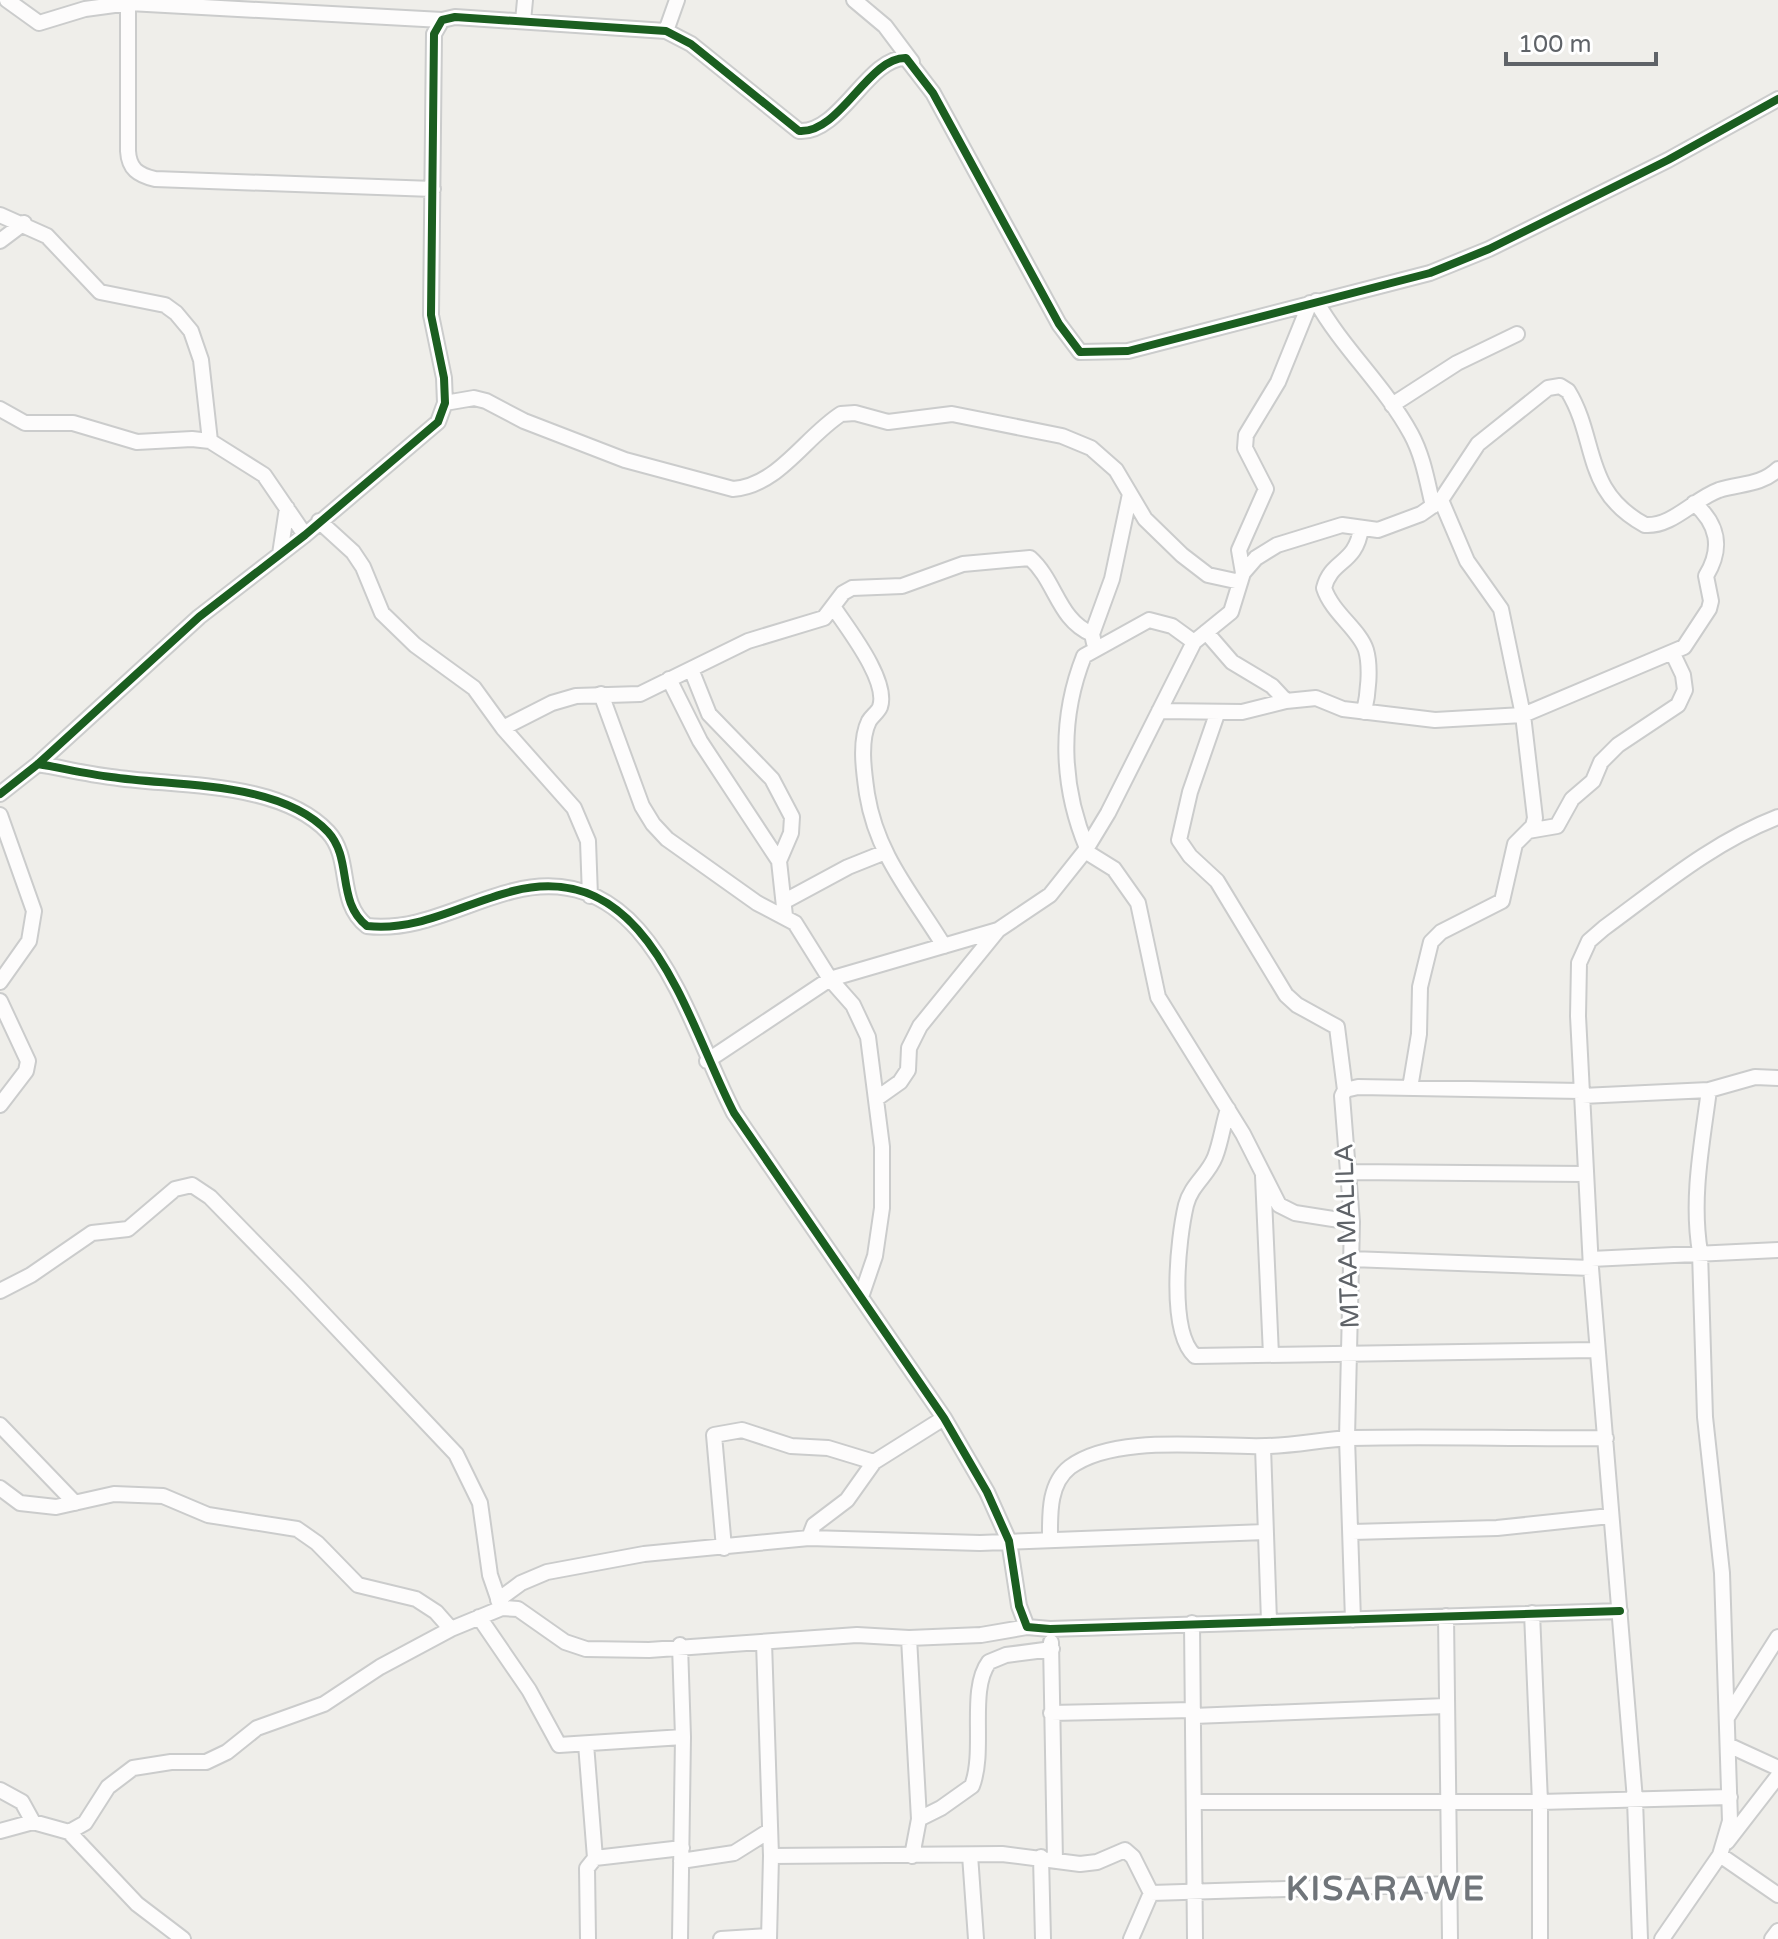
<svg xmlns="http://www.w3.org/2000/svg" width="1778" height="1939" viewBox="0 0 1778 1939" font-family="'Varela Round',sans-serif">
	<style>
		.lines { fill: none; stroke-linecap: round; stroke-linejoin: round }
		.minor-casing { stroke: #cbcccc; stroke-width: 18 }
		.minor { stroke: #fdfcfc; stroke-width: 14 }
		.cycleway-casing { stroke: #fff; stroke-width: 13 }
		.cycleway { stroke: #1b5e20; stroke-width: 8 }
		.labels { text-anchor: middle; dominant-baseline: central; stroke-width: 6; stroke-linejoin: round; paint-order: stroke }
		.street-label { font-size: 26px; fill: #5f6368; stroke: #fff }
		.district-label { font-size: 34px; font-weight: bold; letter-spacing: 2px; fill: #70757a; stroke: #fff }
	</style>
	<rect width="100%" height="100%" fill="#efeeea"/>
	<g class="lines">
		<defs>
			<path id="minor" d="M 7,0 L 39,23 L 85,9 L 129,3 L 442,20
				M 128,0 L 128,151 C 129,169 138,175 155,179 L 433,189
				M 854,0 L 885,26 L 912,62
				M 523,21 L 525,0
				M 666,31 L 677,0
				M 0,215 L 47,236 L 100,292 L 165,305 L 176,313 L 191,331 L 201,360 L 210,441
				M 0,241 L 24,223
				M 1316,301 C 1343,349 1385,386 1411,434 C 1423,456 1427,481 1433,506
				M 445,403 L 474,398 L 486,401 L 524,421 L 625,460 L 733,489 C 778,486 805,437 841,414 L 855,413 L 888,422 L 952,414 L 1062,436 L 1091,448 L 1116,470 L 1145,519 L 1182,555 L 1208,575 L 1240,582
				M 1392,405 L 1457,363 L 1517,334
				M 0,409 L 25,423 L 73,423 L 137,442 L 192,439 L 210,441 L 264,475 L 305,535
				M 319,521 L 353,552 L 363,567 L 382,613 L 415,645 L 474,688 L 503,728 L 574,808 L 588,841 L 590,896
				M 1361,528 C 1356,565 1331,559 1324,588 C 1332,613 1360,630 1366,650 C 1371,667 1368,695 1364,712
				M 280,554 L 287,508
				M 1243,573 L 1239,550 L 1266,489 L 1245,448 L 1246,435 L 1278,382 L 1310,303
				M 834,608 C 848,629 889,681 880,707 C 878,712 872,716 869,721 C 859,741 864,773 867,794 C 877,856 913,895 944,946
				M 1206,632 L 1232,662 L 1272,686 L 1286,701
				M 1094,643 L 1092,634 L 1112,579 L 1130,494
				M 691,669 L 709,714 L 772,779 L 792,817 L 791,833 L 779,861 L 785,916
				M 669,679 L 700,741 L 779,861
				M 601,694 L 642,806 L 653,824 L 667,839 L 757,903 L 795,923 L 830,979 L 853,1005 L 868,1037 L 882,1147 L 882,1208 L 875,1256 L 861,1297
				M 1159,711 L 1242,712 L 1286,701 L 1316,698 L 1343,709 L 1435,720 L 1523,715 L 1684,647 L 1709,609 L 1711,601 L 1706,576 C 1723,548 1718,524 1694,503
				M 1217,714 L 1190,792 L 1179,840 L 1190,856 L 1217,881 L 1286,995 L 1297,1005 L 1337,1027 L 1345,1090
				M 503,728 L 552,703 L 576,696 L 640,694 L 748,641 L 824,618 L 843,593 L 852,588 L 902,586 L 963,564 L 1030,558 C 1056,581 1058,620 1092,634
				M 38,764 C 62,768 87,774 111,777 C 176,787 279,780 328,832 C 353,859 336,902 367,926 C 419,932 464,903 513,891 C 650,856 687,1023 734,1113 L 944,1418 L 987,1492 L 1009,1541 L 1019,1606 L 1027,1627 L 1050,1629 L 1620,1611
				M 0,794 L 38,764 L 199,617 L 305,535 L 438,422 L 445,403 L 444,378 L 431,315 L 434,34 L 442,20 L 455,17 L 666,31 L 691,44 L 799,131 C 840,134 868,57 906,58 L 933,93 L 1059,324 L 1080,352 L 1128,351 L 1430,273 L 1489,249 L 1668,160 L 1778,99
				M 0,815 L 34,911 L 29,941 L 0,982
				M 1528,831 L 1557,826 L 1572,799 L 1593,781 L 1601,762 L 1618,745 L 1678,705 L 1685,690 L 1683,675 L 1673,654
				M 1087,848 C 1061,786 1059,719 1084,656 L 1149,620 L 1172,626 L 1194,642
				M 1085,851 L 1114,869 L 1138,903 L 1158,997 L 1243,1134 L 1279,1205 L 1295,1213 L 1352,1222
				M 785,901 L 848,867 L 883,853
				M 0,1001 L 28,1061 L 26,1071 L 0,1105
				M 707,1061 L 830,979 L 998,930 L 1050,895 L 1085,851 L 1108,813 L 1194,642 L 1231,612 L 1243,573 L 1256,558 L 1277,545 L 1342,525 L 1378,530 L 1421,514 L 1441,500 L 1478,444 L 1548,388 L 1560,386 L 1568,391 C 1598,440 1582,491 1645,525 C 1672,527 1694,499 1719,490 C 1740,483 1760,486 1778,469
				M 1410,1088 L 1419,1034 L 1420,987 L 1431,942 L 1441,932 L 1502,901 L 1515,844 L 1533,826 L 1535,818 L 1523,715 L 1501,609 L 1467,561 L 1441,500
				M 1582,1096 L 1709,1090 L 1755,1077 L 1778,1078
				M 876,1099 L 900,1082 L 908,1070 L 909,1048 L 920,1026 L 998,930
				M 1228,1109 C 1223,1124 1221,1142 1215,1157 C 1208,1175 1191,1185 1186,1205 C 1178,1239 1168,1332 1195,1356 L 1597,1350
				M 1349,1172 L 1586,1174
				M 1263,1176 L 1271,1355
				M 1351,1259 L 1591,1268
				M 1591,1259 L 1778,1250
				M 0,1291 L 31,1275 L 92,1233 L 128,1229 L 175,1189 L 192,1185 L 210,1197 L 298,1287 L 456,1454 L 480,1503 L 490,1575 L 501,1607
				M 0,1425 L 75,1503
				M 1263,1447 L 1269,1621
				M 0,1488 L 20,1503 L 56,1507 L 114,1494 L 163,1496 L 208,1515 L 297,1529 L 317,1543 L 358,1585 L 416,1599 L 436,1612 L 451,1629
				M 1352,1532 L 1497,1528 L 1610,1516
				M 809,1538 L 814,1525 L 847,1500 L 874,1462
				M 1050,1540 C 1050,1516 1048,1484 1070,1467 C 1116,1433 1212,1448 1266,1446 C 1295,1446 1323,1439 1351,1438 C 1435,1436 1521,1439 1606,1438
				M 724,1548 L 714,1435 L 742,1430 L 791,1446 L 828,1448 L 874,1462 L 944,1418
				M 498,1600 L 521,1583 L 547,1572 L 644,1554 L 809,1538 L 980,1543 L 1265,1532
				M 1532,1613 L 1540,1802 L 1540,1939
				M 1446,1616 L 1450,1939
				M 479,1617 L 529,1690 L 559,1745 L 683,1737
				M 1353,1620 L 1347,1438 L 1352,1222 L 1342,1096 L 1345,1090 L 1358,1087 L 1581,1091
				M 1192,1623 L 1195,1939
				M 909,1638 L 919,1819 L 912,1856
				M 764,1642 L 771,1856 L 769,1939
				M 1051,1642 L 1055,1861
				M 1051,1713 L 1193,1710
				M 1193,1716 L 1446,1706
				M 1728,1716 L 1778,1637
				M 586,1744 L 595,1858
				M 1728,1745 L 1778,1768
				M 0,1790 L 22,1802 L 33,1822
				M 1196,1802 L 1540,1802 L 1730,1797
				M 919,1819 L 941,1808 L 972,1786 C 986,1750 968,1690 989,1662 L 1006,1655 L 1052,1649
				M 0,1831 L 33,1822 L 69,1832 L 85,1823 L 108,1787 L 133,1768 L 171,1762 L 206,1762 L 227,1752 L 257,1728 L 324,1704 L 380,1667 L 451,1629 L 502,1608 L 518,1609 L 565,1642 L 586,1649 L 649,1650 L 857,1635 L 909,1638 L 981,1635 L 1027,1627
				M 69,1832 L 137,1904 L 183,1939
				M 1727,1842 L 1778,1776
				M 970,1855 L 976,1939
				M 1720,1855 L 1778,1895
				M 771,1856 L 1002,1854 L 1080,1864 L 1097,1862 L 1125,1850 L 1133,1857 L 1151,1893
				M 1041,1857 L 1043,1939
				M 681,1861 L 734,1853 L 769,1831
				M 588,1939 L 587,1868 L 595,1858 L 682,1848
				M 680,1939 L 683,1737 L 680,1645
				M 721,1939 L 769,1936
				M 1131,1939 L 1151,1893 L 1449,1884
				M 1640,1939 L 1635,1800 L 1591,1268 L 1578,1016 L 1579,963 L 1589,941 L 1604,928 C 1660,887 1713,842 1778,817
				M 1662,1939 L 1720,1855 L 1730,1821 L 1722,1573 L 1705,1417 L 1700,1252 C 1691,1198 1702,1144 1709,1090
				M 1772,1939 L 1778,1931"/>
		</defs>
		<use href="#minor" class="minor-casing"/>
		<use href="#minor" class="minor"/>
		<defs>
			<path id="cycleway" d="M 38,764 C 62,768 87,774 111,777 C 176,787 279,780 328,832 C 353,859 336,902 367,926 C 419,932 464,903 513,891 C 650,856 687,1023 734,1113 L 944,1418 L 987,1492 L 1009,1541 L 1019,1606 L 1027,1627 L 1050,1629 L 1620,1611
				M 0,794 L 38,764 L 199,617 L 305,535 L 438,422 L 445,403 L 444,378 L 431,315 L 434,34 L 442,20 L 455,17 L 666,31 L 691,44 L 799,131 C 840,134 868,57 906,58 L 933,93 L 1059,324 L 1080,352 L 1128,351 L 1430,273 L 1489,249 L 1668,160 L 1778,99"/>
		</defs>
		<use href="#cycleway" class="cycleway-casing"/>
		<use href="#cycleway" class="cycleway"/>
	</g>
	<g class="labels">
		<g class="street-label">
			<text transform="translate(1347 1236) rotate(-92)">MTAA MALILA</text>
		</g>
		<g class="district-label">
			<text x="1386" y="1889">KISARAWE</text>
		</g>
	</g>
	<path d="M1506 52v12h150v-12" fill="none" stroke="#5f6368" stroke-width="4"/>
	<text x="1518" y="52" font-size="24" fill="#5f6368" stroke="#ffffff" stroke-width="6" paint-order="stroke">100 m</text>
</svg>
